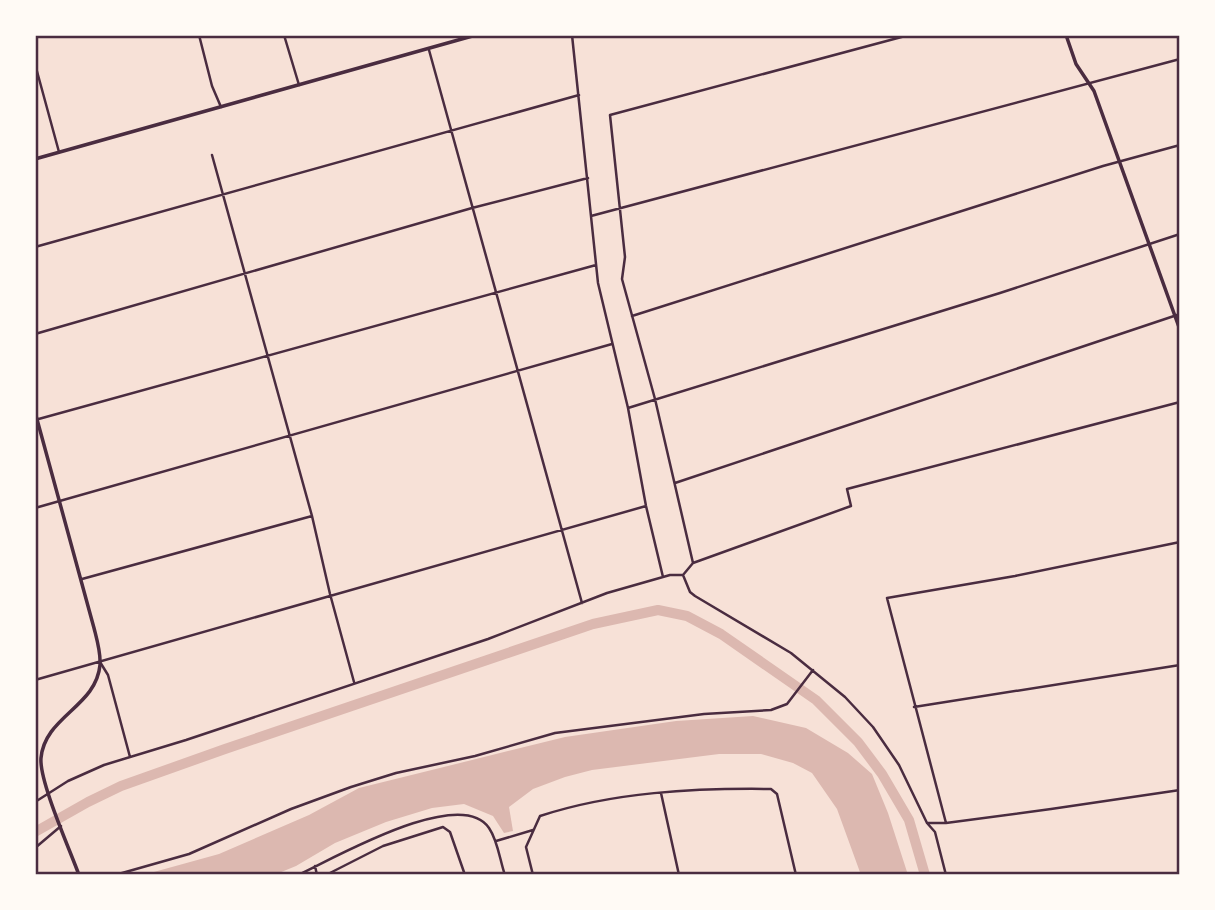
<svg xmlns="http://www.w3.org/2000/svg" width="1215" height="910" viewBox="0 0 1215 910" font-family="Inter,sans-serif">
	<style>
		.water { fill: #dcb8b0 }
		.lines { fill: none; stroke-linecap: round; stroke-linejoin: round }
		.river { stroke: #dcb8b0; stroke-width: 10 }
		.minor { stroke: #4a2c40; stroke-width: 2.5 }
		.tertiary { stroke: #4a2c40; stroke-width: 3.5 }
		.secondary { stroke: #4a2c40; stroke-width: 3.5 }
		.neatline { fill: none; stroke: #4a2c40; stroke-width: 2.5 }
	</style>
	<rect width="100%" height="100%" fill="#f7e1d7"/>
	<path class="water" d="M 753,716 L 806,728 L 848,753 L 872,774 L 888,813 L 908,875 L 861,875 L 837,809 L 812,773 L 793,763 L 761,754 L 719,754 L 592,770 L 565,777 L 533,789 L 509,807 L 513,831 L 504,833 L 493,816 L 464,804 L 432,808 L 386,822 L 335,843 L 296,866 L 274,875 L 143,875 L 219,854 L 309,815 L 359,788 L 565,737 L 676,721 Z"/>
	<g class="lines">
		<path class="river" d="M 35,832 L 88,802 L 121,786 L 225,749 L 593,624 L 658,610 L 687,616 L 721,634 L 816,700 L 858,742 L 882,774 L 909,820 L 925,875"/>
		<path class="minor" d="M 199,35 L 212,86 L 221,107
			M 284,35 L 299,85
			M 572,35 L 598,283 L 628,408 L 646,506 L 663,577
			M 429,50 L 582,603
			M 35,64 L 59,152
			M 212,155 L 312,516 L 330,594 L 354,682
			M 591,216 L 1180,59
			M 35,247 L 579,95
			M 632,316 L 1103,166 L 1180,145
			M 35,334 L 472,208 L 588,178
			M 628,408 L 1000,293 L 1180,234
			M 35,420 L 596,265
			M 675,483 L 1180,314
			M 35,508 L 612,344
			M 693,563 L 655,399 L 622,279 L 625,257 L 610,115 L 909,35
			M 683,575 L 690,592 L 695,596 L 791,653 L 845,697 L 873,727 L 899,765 L 927,823 L 935,832 L 946,875
			M 82,579 L 312,516
			M 100,662 L 108,675 L 130,757
			M 35,680 L 646,506
			M 914,707 L 1180,665
			M 661,793 L 679,875
			M 35,802 L 68,781 L 104,765 L 186,740 L 488,639 L 607,593 L 670,575 L 683,575 L 693,563 L 851,506 L 847,489 L 1180,402
			M 927,823 L 946,823 L 1051,809 L 1180,790
			M 946,823 L 887,598 L 1015,576 L 1180,542
			M 496,841 L 533,830
			M 35,848 L 61,826
			M 315,866 L 317,875
			M 115,875 L 189,854 L 291,809 L 351,787 L 396,773 L 475,756 L 555,733 L 704,714 L 771,710 L 787,704 L 813,670
			M 298,875 C 333,859 460,785 489,828 C 498,841 500,861 505,875
			M 326,875 L 383,846 L 443,827 L 450,832 L 465,875
			M 533,875 L 526,847 L 540,816 C 613,792 694,788 771,789 L 777,794 L 796,875"/>
		<path class="tertiary" d="M 35,412 L 94,628 C 97,640 101,653 100,665 C 96,707 45,716 41,758 C 39,781 70,850 79,875"/>
		<path class="secondary" d="M 1066,35 L 1076,64 L 1094,91 L 1180,330
			M 35,159 L 476,35"/>
	</g>
	<rect width="1215" height="910" fill="none" stroke="#fffaf5" stroke-width="74"/>
	<rect x="37" y="37" width="1141" height="836" class="neatline"/>
</svg>
